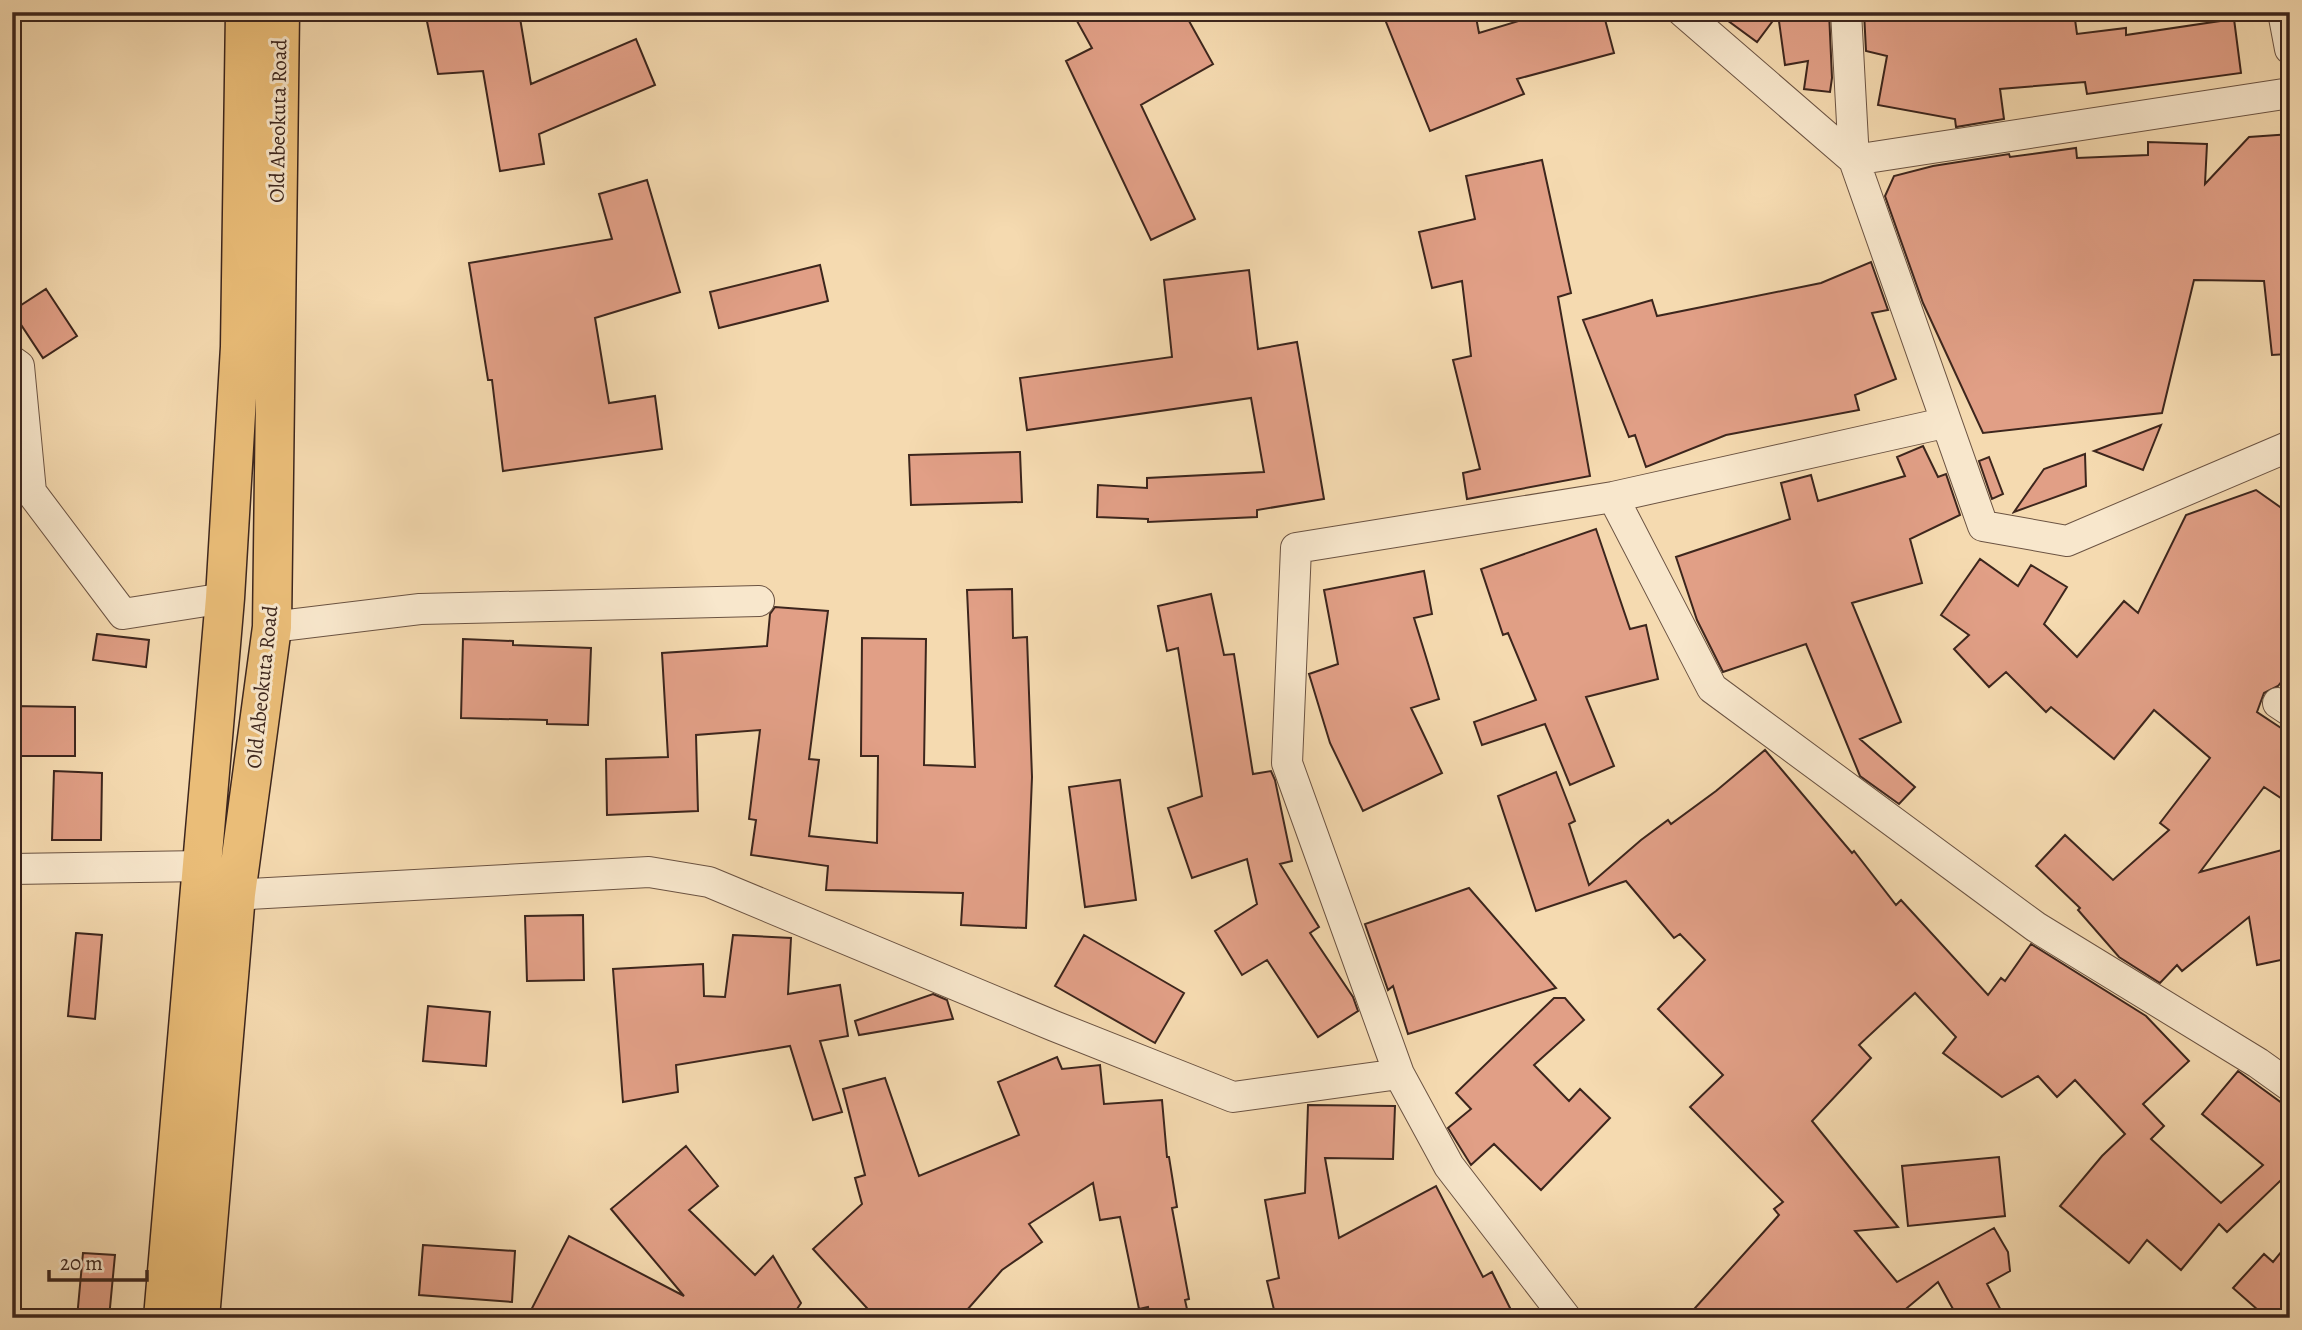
<svg xmlns="http://www.w3.org/2000/svg" width="2302" height="1330" viewBox="0 0 2302 1330" font-family="Alegreya,serif">
	<style>
		.building { fill: #e19f86; stroke: #3d261d; stroke-width: 2 }
		.lines { fill: none; stroke-linecap: round; stroke-linejoin: round }
		.minor-casing { stroke: #6b5342; stroke-width: 32 }
		.trunk-casing { stroke: #3d261d; stroke-width: 41 }
		.minor { stroke: #f8e7cc; stroke-width: 30 }
		.trunk { stroke: #eabd78; stroke-width: 38 }
		.labels { text-anchor: middle; dominant-baseline: central; stroke-width: 6; stroke-linejoin: round; paint-order: stroke }
		.street-label { font-size: 21px; fill: #3d261d; stroke: #f8e7cc }
	</style>
	<rect width="100%" height="100%" fill="#f5dab0"/>
	<filter id="stains"><feTurbulence type="fractalNoise" baseFrequency=".00286" numOctaves="4"/><feColorMatrix values="0 0 0 0 .2 0 0 0 0 .09 0 0 0 0 .02 0 0 0 .5 -.17"/></filter>
	<radialGradient id="worn" r=".72"><stop offset=".6" stop-color="#630" stop-opacity="0"/><stop offset="1" stop-color="#630" stop-opacity=".3"/></radialGradient>
	<path class="building" d="M 425,12 L 519,12 L 531,84 L 636,39 L 655,85 L 539,134 L 544,164 L 500,171 L 483,71 L 438,74 Z
		M 1072,12 L 1184,12 L 1213,64 L 1141,105 L 1195,219 L 1151,240 L 1066,61 L 1092,48 Z
		M 1382,12 L 1475,12 L 1479,33 L 1548,12 L 1603,12 L 1614,53 L 1517,79 L 1524,94 L 1430,131 Z
		M 1716,12 L 1829,12 L 1832,78 L 1830,92 L 1804,89 L 1808,61 L 1785,65 L 1778,14 L 1757,42 Z
		M 1864,12 L 2074,12 L 2077,34 L 2126,28 L 2126,35 L 2234,19 L 2241,73 L 2087,94 L 2085,82 L 2000,89 L 2004,119 L 1956,127 L 1955,119 L 1878,105 L 1887,56 L 1866,51 Z
		M 2290,134 L 2290,354 L 2272,355 L 2264,281 L 2194,280 L 2162,413 L 1983,433 L 1923,303 L 1885,196 L 1894,176 L 1933,166 L 2009,154 L 2010,157 L 2076,148 L 2077,158 L 2148,155 L 2148,142 L 2207,144 L 2205,184 L 2249,137 Z
		M 1542,160 L 1571,293 L 1558,297 L 1590,476 L 1467,499 L 1463,473 L 1480,469 L 1453,360 L 1471,356 L 1462,281 L 1432,288 L 1419,232 L 1475,219 L 1466,176 Z
		M 647,180 L 680,292 L 595,318 L 609,403 L 655,396 L 662,449 L 503,471 L 492,380 L 488,380 L 469,263 L 612,239 L 599,194 Z
		M 1871,262 L 1888,310 L 1872,313 L 1896,379 L 1855,395 L 1859,410 L 1726,435 L 1646,467 L 1635,435 L 1629,437 L 1583,320 L 1652,300 L 1657,316 L 1821,283 Z
		M 820,265 L 828,301 L 719,328 L 710,292 Z
		M 1249,270 L 1258,349 L 1297,342 L 1324,499 L 1257,510 L 1257,517 L 1148,522 L 1148,519 L 1097,517 L 1098,485 L 1147,488 L 1147,478 L 1264,472 L 1251,398 L 1027,430 L 1020,378 L 1172,357 L 1164,280 Z
		M 46,289 L 77,336 L 43,358 L 12,311 Z
		M 2161,425 L 2143,470 L 2094,451 Z
		M 1923,446 L 1938,477 L 1946,474 L 1960,515 L 1910,539 L 1922,583 L 1852,603 L 1901,722 L 1860,739 L 1915,787 L 1899,804 L 1860,776 L 1806,644 L 1723,672 L 1697,620 L 1676,557 L 1790,519 L 1781,483 L 1811,475 L 1818,501 L 1905,476 L 1897,457 Z
		M 1020,452 L 1022,502 L 911,505 L 909,455 Z
		M 2085,454 L 2086,486 L 2014,512 L 2044,469 Z
		M 1989,457 L 2003,494 L 1992,499 L 1979,461 Z
		M 2256,490 L 2290,514 L 2290,671 L 2278,686 L 2264,693 L 2257,712 L 2290,734 L 2290,804 L 2264,787 L 2200,872 L 2282,850 L 2290,879 L 2290,958 L 2257,965 L 2249,917 L 2182,971 L 2177,965 L 2160,983 L 2119,957 L 2078,910 L 2080,908 L 2036,866 L 2065,835 L 2113,880 L 2169,830 L 2160,823 L 2210,758 L 2154,710 L 2114,759 L 2051,707 L 2046,712 L 2006,672 L 1989,687 L 1954,649 L 1969,635 L 1941,615 L 1980,559 L 2018,586 L 2031,565 L 2067,587 L 2044,624 L 2077,657 L 2124,601 L 2138,613 L 2186,515 Z
		M 1596,529 L 1630,629 L 1646,625 L 1658,679 L 1586,697 L 1614,766 L 1570,785 L 1545,724 L 1482,745 L 1474,722 L 1536,700 L 1508,633 L 1503,635 L 1481,569 Z
		M 1424,571 L 1432,614 L 1414,618 L 1439,699 L 1411,708 L 1442,773 L 1363,811 L 1330,743 L 1309,674 L 1338,664 L 1324,590 Z
		M 1012,589 L 1013,638 L 1027,637 L 1032,777 L 1026,928 L 961,925 L 963,893 L 826,890 L 828,866 L 751,855 L 756,820 L 749,819 L 760,730 L 696,735 L 698,811 L 607,815 L 606,759 L 668,757 L 662,653 L 767,646 L 770,614 L 775,607 L 828,611 L 809,759 L 819,760 L 809,836 L 877,843 L 878,756 L 861,756 L 862,638 L 926,639 L 924,765 L 975,767 L 967,590 Z
		M 1211,594 L 1224,655 L 1234,654 L 1253,774 L 1271,771 L 1275,780 L 1292,861 L 1280,864 L 1319,927 L 1310,933 L 1353,997 L 1358,1011 L 1318,1037 L 1267,960 L 1242,975 L 1215,931 L 1257,904 L 1247,859 L 1192,878 L 1168,808 L 1202,796 L 1178,648 L 1167,651 L 1158,606 Z
		M 97,634 L 149,640 L 146,667 L 93,660 Z
		M 463,639 L 513,641 L 513,645 L 591,648 L 588,725 L 547,724 L 547,720 L 461,718 Z
		M 12,706 L 75,707 L 75,756 L 12,756 Z
		M 1765,750 L 1852,853 L 1854,851 L 1896,905 L 1901,900 L 1988,995 L 2001,978 L 2005,981 L 2031,944 L 2146,1016 L 2189,1061 L 2143,1104 L 2164,1126 L 2151,1139 L 2221,1203 L 2263,1165 L 2202,1114 L 2238,1071 L 2290,1109 L 2290,1188 L 2281,1180 L 2227,1232 L 2219,1224 L 2181,1270 L 2147,1240 L 2129,1263 L 2060,1206 L 2102,1156 L 2125,1134 L 2075,1080 L 2057,1097 L 2038,1076 L 2002,1097 L 1943,1053 L 1956,1037 L 1915,993 L 1859,1045 L 1871,1058 L 1812,1121 L 1898,1227 L 1855,1231 L 1897,1282 L 1994,1228 L 2008,1252 L 2010,1271 L 1987,1284 L 2005,1318 L 1958,1318 L 1938,1282 L 1895,1318 L 1686,1318 L 1779,1215 L 1774,1209 L 1783,1202 L 1690,1107 L 1723,1075 L 1658,1009 L 1705,960 L 1680,934 L 1674,938 L 1626,881 L 1536,911 L 1498,796 L 1556,772 L 1575,821 L 1569,824 L 1589,885 L 1641,840 L 1668,820 L 1671,824 L 1716,791 Z
		M 54,771 L 102,773 L 101,840 L 52,840 Z
		M 1120,780 L 1136,900 L 1085,907 L 1069,787 Z
		M 1469,888 L 1556,988 L 1408,1034 L 1393,986 L 1388,990 L 1365,924 Z
		M 583,915 L 584,980 L 527,981 L 525,916 Z
		M 76,933 L 102,935 L 95,1019 L 68,1016 Z
		M 733,935 L 791,938 L 788,994 L 840,985 L 848,1036 L 820,1041 L 842,1112 L 813,1120 L 790,1046 L 676,1065 L 678,1092 L 623,1102 L 613,969 L 703,964 L 704,996 L 725,997 Z
		M 1084,935 L 1184,993 L 1155,1043 L 1055,986 Z
		M 933,994 L 947,1000 L 953,1019 L 859,1035 L 855,1021 Z
		M 1554,998 L 1565,998 L 1584,1020 L 1534,1065 L 1569,1101 L 1580,1089 L 1610,1118 L 1541,1190 L 1494,1144 L 1471,1165 L 1448,1128 L 1471,1109 L 1456,1093 Z
		M 428,1006 L 490,1012 L 486,1066 L 423,1061 Z
		M 1057,1057 L 1062,1069 L 1100,1065 L 1104,1104 L 1162,1100 L 1167,1157 L 1169,1157 L 1177,1207 L 1172,1208 L 1189,1299 L 1185,1300 L 1189,1318 L 1150,1318 L 1148,1307 L 1139,1309 L 1120,1217 L 1100,1220 L 1093,1183 L 1029,1224 L 1042,1242 L 1002,1270 L 960,1318 L 876,1318 L 813,1249 L 862,1204 L 855,1178 L 865,1175 L 843,1089 L 885,1078 L 919,1176 L 1019,1135 L 998,1082 Z
		M 1308,1105 L 1395,1106 L 1393,1159 L 1325,1158 L 1339,1238 L 1436,1186 L 1483,1277 L 1492,1272 L 1515,1318 L 1276,1318 L 1267,1281 L 1279,1278 L 1265,1200 L 1305,1193 Z
		M 686,1146 L 718,1186 L 689,1210 L 755,1275 L 773,1256 L 801,1303 L 791,1318 L 527,1318 L 569,1236 L 684,1296 L 611,1209 Z
		M 1999,1157 L 2005,1216 L 1908,1226 L 1902,1166 Z
		M 2290,1241 L 2290,1318 L 2267,1318 L 2233,1288 L 2264,1254 L 2273,1262 Z
		M 423,1245 L 515,1251 L 512,1302 L 419,1295 Z
		M 83,1253 L 115,1255 L 109,1318 L 77,1318 Z"/>
	<g class="lines">
		<defs>
			<path id="minor" d="M 1683,12 L 1854,160 L 2290,93
				M 1846,12 L 1854,160 L 1983,526 L 2067,541 L 2290,446
				M 2283,12 L 2290,49
				M 12,361 L 19,366 L 31,492 L 123,614 L 225,598
				M 1613,497 L 1712,688 L 2036,927 L 2258,1063 L 2290,1086
				M 272,627 L 420,609 L 759,601
				M 2278,703 L 2290,711
				M 12,869 L 203,866
				M 214,896 L 649,872 L 709,882 L 1054,1026 L 1233,1097 L 1399,1074
				M 1566,1318 L 1449,1166 L 1399,1074 L 1287,763 L 1296,548 L 1613,497 L 1944,423"/>
			<path id="trunk" d="M 163,1318 L 225,598 L 240,347 L 245,12
				M 200,1318 L 236,894 L 272,627 L 280,12"/>
		</defs>
		<use href="#minor" class="minor-casing"/>
		<use href="#trunk" class="trunk-casing"/>
		<use href="#minor" class="minor"/>
		<use href="#trunk" class="trunk"/>
	</g>
	<g class="labels">
		<g class="street-label">
			<text transform="translate(278 121) rotate(-89)">Old Abeokuta Road</text>
			<text transform="translate(262 687) rotate(-84)">Old Abeokuta Road</text>
		</g>
	</g>
	<rect width="2302" height="1330" fill="none" stroke="#f5dab0" stroke-width="42"/>
	<rect x="14" y="14" width="2274" height="1302" fill="none" stroke="#3d261d" stroke-width="3.5"/>
	<rect x="21" y="21" width="2260" height="1288" fill="none" stroke="#3d261d" stroke-width="2"/>
	<path d="M49 1270v10h98v-10" fill="none" stroke="#3d261d" stroke-width="3.5"/>
	<text x="60" y="1270" font-size="21" fill="#3d261d" stroke="#f8e7cc" stroke-width="5" paint-order="stroke">20 m</text>
	<rect width="100%" height="100%" filter="url(#stains)"/>
	<rect width="100%" height="100%" fill="url(#worn)"/>
</svg>
